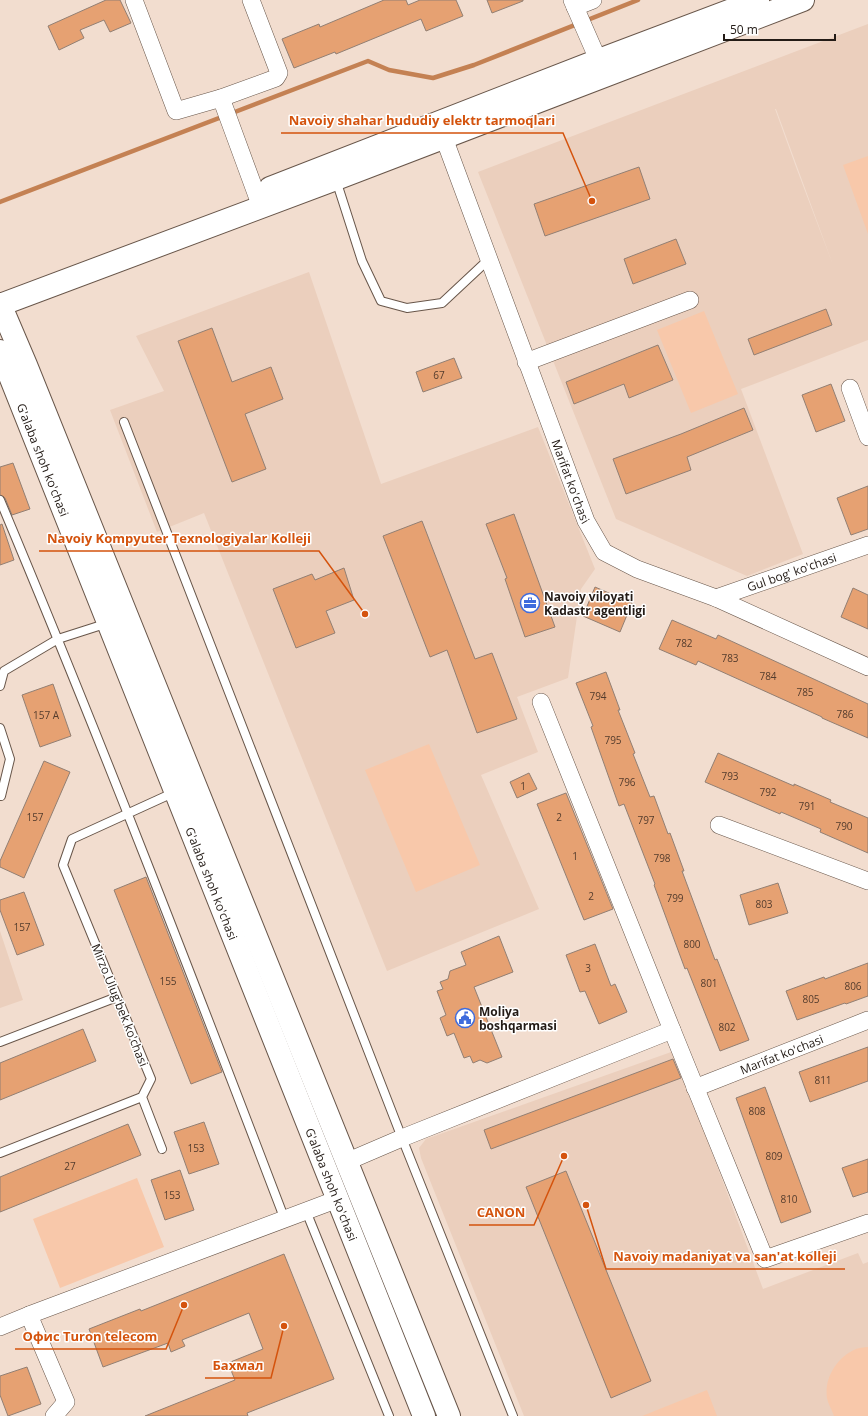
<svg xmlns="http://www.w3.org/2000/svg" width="868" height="1416" viewBox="0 0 868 1416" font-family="'Open Sans',sans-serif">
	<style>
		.built { fill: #ebcfbd; fill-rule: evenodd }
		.green { fill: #f8c8aa }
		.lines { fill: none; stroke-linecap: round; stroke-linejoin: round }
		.stream { stroke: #c48153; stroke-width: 4.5 }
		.building { fill: #e6a172; stroke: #927f73 }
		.lane-casing { stroke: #68564a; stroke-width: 10 }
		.street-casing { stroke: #68564a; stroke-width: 18 }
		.secondary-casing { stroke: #68564a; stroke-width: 24 }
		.primary-casing { stroke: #68564a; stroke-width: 24 }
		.lane { stroke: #fff; stroke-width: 8 }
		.street { stroke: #fff; stroke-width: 17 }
		.secondary { stroke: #fff; stroke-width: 22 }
		.primary { stroke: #fff; stroke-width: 22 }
		.labels { text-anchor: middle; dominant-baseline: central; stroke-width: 3; stroke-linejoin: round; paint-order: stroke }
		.number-label { font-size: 10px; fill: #543c2d }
		.street-label { font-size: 12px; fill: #231b16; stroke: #fff }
		.poi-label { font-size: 12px; font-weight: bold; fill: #231b16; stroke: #fff; text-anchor: start }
		.leader { fill: none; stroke: #d4530d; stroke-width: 1.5 }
		.callout-dot { fill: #d4530d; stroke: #fff; stroke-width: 1.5 }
		.callout-label { font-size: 13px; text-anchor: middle; font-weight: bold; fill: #d4530d; stroke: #fff; stroke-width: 3; stroke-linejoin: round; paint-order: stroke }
	</style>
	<rect width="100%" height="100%" fill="#f2ddcf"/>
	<path class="built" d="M 868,24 L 868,340 L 741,389 L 803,554 L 747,576 L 616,519 L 478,172 ZM 775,109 L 776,109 L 833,265 L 796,167 Z
		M 309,272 L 381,484 L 538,427 L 595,569 L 581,589 L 568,678 L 517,697 L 538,752 L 481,775 L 539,909 L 387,971 L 204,513 L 157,532 L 110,410 L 164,391 L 136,336 Z
		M 0,931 L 23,1000 L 0,1008 Z
		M 674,1051 L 763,1289 L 858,1253 L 863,1264 L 868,1262 L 868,1416 L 524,1416 L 421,1158 L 419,1148 L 426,1139 Z"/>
	<path class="green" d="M 868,156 L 868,234 L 843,165 Z
		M 704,311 L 738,394 L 691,413 L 657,330 Z
		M 429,744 L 480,865 L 416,892 L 365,770 Z
		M 137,1178 L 164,1247 L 60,1288 L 33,1219 Z
		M 868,1347 L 868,1416 L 834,1416 C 832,1410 828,1404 827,1398 C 824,1378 837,1357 856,1349 C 859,1348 864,1347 868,1347 Z
		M 707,1390 L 717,1416 L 642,1416 Z"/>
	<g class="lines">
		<path class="stream" d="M 0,202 L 368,61 L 389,70 L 433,78 L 474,65 L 638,0"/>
	</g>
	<path class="building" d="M 106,0 L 120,0 L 131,23 L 110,32 L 104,20 L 80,30 L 84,38 L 59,50 L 48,26 Z
		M 384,0 L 406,0 L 408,5 L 420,0 L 456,0 L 463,16 L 426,31 L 421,19 L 336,54 L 335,52 L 294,68 L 282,39 L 319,24 L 320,27 Z
		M 487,0 L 523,0 L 523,1 L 492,13 Z
		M 639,167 L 650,199 L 545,236 L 534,204 Z
		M 676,239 L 686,264 L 633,284 L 624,259 Z
		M 826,309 L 832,325 L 754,355 L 748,339 Z
		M 212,328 L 232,382 L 271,367 L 283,399 L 245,414 L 266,469 L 232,482 L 178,341 Z
		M 658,345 L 673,380 L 629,398 L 624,384 L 574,404 L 566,382 Z
		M 454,358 L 462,378 L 423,392 L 416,372 Z
		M 831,384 L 845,421 L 816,432 L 802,395 Z
		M 744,408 L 753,430 L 687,457 L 691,470 L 626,494 L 613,459 L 681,434 Z
		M 13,463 L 30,509 L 12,515 L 5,498 L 0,495 L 0,467 Z
		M 868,486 L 868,529 L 851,535 L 837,498 Z
		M 514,514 L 555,627 L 525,637 L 505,579 L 507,578 L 486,524 Z
		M 422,521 L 475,659 L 492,653 L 517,719 L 477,733 L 447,650 L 430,657 L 383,536 Z
		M 2,524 L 14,560 L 0,565 L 0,525 Z
		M 344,568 L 354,600 L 326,611 L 335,633 L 296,648 L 273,589 L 312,574 L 315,580 Z
		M 595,587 L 632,603 L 620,632 L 583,616 Z
		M 853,588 L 868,595 L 868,629 L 841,617 Z
		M 672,620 L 716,639 L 718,635 L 868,704 L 868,738 L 822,718 L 822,717 L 698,661 L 696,665 L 659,649 Z
		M 606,672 L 620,710 L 618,710 L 635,753 L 633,754 L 650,797 L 654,796 L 668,834 L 670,833 L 684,871 L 682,871 L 715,960 L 717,959 L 749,1040 L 720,1051 L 687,968 L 685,969 L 654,885 L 655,884 L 624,804 L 619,806 L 591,727 L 593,726 L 576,683 Z
		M 53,684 L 71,736 L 40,747 L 22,695 Z
		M 718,753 L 794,786 L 794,784 L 831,800 L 830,802 L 868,818 L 868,853 L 820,832 L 821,829 L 781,812 L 780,814 L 705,782 Z
		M 44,761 L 70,772 L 24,878 L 0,867 L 0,861 Z
		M 529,773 L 537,789 L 517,798 L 510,782 Z
		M 566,793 L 613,909 L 584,920 L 537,804 Z
		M 146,877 L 222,1072 L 191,1084 L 114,890 Z
		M 778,883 L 788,913 L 749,925 L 740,895 Z
		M 24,892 L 44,945 L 17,955 L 0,910 L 0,900 Z
		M 499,936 L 513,972 L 474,987 L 502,1057 L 487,1063 L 480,1060 L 473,1063 L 470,1056 L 464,1058 L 454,1033 L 447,1036 L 440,1018 L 446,1015 L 437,991 L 443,989 L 440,982 L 448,979 L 450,971 L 466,965 L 461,952 Z
		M 595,944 L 611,986 L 615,984 L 627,1012 L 599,1024 L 585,991 L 580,992 L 566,955 Z
		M 868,963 L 868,996 L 846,1004 L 845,1003 L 797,1020 L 786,991 L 824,977 L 825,979 Z
		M 83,1029 L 96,1061 L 0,1100 L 0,1063 Z
		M 868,1047 L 868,1081 L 810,1102 L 799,1072 Z
		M 673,1059 L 681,1078 L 491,1149 L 484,1130 Z
		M 765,1087 L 811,1212 L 781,1223 L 736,1098 Z
		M 204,1122 L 219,1164 L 189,1174 L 174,1132 Z
		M 128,1124 L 141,1155 L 0,1212 L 0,1177 Z
		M 868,1159 L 868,1192 L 853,1197 L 842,1168 Z
		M 180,1170 L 194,1210 L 165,1220 L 151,1180 Z
		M 566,1171 L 651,1381 L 611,1398 L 526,1187 Z
		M 284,1254 L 334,1379 L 247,1413 L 248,1416 L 145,1416 L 235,1380 L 228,1363 L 263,1349 L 249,1313 L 182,1340 L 185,1346 L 171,1352 L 168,1343 L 103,1367 L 89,1329 L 140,1309 L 141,1311 Z
		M 27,1367 L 41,1404 L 8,1416 L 0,1395 L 0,1376 Z"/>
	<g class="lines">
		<defs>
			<path id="lane" d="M 336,180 L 362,261 L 381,301 L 407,308 L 442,303 L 488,260
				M 124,422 L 402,1138 L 513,1416
				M 0,500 C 100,738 193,979 285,1220
				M 0,686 L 4,671 L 58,639 L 108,623
				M 0,728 L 10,759 L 1,796
				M 0,1042 L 117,997
				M 142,1097 L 162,1149
				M 0,1153 L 142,1097 L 151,1079 L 63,865 L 72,839 L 175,792
				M 306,1211 L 389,1416"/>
			<g id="street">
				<path d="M 134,0 L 176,111 L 221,98 L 276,78 L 279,73 L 251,0"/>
				<path d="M 572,0 L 603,71"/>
				<path d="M 575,7 L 593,0"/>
				<path d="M 221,98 L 261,207"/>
				<path id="s1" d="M 444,138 L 586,521 L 604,552 L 637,569 L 716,598 L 868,667"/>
				<path d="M 526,362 L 690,300"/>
				<path d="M 850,388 L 868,437"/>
				<path id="s2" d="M 716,598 L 868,545"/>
				<path d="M 541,702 L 672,1030 L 765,1259 L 868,1223"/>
				<path d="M 719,825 L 868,881"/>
				<path id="s3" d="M 695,1088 L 868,1020"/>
				<path d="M 346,1162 L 402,1138 L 672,1030"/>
				<path d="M 29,1315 L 66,1402 L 54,1416"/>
				<path d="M 0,1327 L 29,1315 L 338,1199"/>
			</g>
			<path id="secondary" d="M 270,188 L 599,60 L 758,0
				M 0,305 L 336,179 L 803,0"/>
			<g id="primary">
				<path d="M 0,304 L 26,365 L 449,1416"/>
				<path id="s4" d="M 0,351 L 424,1416"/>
			</g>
		</defs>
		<use href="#lane" class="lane-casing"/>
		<use href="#street" class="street-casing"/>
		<use href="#secondary" class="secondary-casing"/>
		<use href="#primary" class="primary-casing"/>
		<use href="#lane" class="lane"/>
		<use href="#street" class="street"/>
		<use href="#secondary" class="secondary"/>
		<use href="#primary" class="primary"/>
	</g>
	<defs>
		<symbol id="office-ring" viewBox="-11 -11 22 22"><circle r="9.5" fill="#fff" stroke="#3f6cdd" stroke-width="1.5"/><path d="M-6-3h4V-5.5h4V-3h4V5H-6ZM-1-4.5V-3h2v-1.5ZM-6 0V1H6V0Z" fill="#3f6cdd"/></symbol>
		<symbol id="civic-ring" viewBox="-11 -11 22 22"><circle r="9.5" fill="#fff" stroke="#3f6cdd" stroke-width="1.5"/><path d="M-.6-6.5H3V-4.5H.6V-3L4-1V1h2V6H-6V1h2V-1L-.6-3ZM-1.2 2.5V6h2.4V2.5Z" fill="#3f6cdd"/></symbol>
	</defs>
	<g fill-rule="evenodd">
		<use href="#office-ring" x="519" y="592" width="22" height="22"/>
		<use href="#civic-ring" x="454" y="1007" width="22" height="22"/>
	</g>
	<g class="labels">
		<g class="number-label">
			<text x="439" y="375">67</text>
			<text x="684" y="643">782</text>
			<text x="730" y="658">783</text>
			<text x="768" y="676">784</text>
			<text x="805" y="692">785</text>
			<text x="598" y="696">794</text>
			<text x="845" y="714">786</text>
			<text x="46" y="715">157 А</text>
			<text x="613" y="740">795</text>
			<text x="730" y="776">793</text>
			<text x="627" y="782">796</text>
			<text x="523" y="786">1</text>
			<text x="768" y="792">792</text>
			<text x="807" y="806">791</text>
			<text x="35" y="817">157</text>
			<text x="559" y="817">2</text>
			<text x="646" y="820">797</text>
			<text x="844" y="826">790</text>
			<text x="575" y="856">1</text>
			<text x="662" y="858">798</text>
			<text x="591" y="896">2</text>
			<text x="675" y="898">799</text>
			<text x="764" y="904">803</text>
			<text x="22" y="927">157</text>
			<text x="692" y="944">800</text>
			<text x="588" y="968">3</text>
			<text x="168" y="981">155</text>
			<text x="709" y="983">801</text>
			<text x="853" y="986">806</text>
			<text x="811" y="999">805</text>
			<text x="727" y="1027">802</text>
			<text x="823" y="1080">811</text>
			<text x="757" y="1111">808</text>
			<text x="196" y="1148">153</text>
			<text x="774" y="1156">809</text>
			<text x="70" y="1166">27</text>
			<text x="172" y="1195">153</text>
			<text x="789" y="1199">810</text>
		</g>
		<g class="street-label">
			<text stroke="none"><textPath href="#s4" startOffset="117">G'alaba shoh ko'chasi</textPath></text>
			<text stroke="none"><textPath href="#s1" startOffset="366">Marifat ko'chasi</textPath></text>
			<text stroke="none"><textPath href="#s2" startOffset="80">Gul bog' ko'chasi</textPath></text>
			<text stroke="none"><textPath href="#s4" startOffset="573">G'alaba shoh ko'chasi</textPath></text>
			<text transform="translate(120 1005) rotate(68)">Mirzo Ulug'bek ko'chasi</text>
			<text stroke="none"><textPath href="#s3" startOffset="93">Marifat ko'chasi</textPath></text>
			<text stroke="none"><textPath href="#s4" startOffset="897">G'alaba shoh ko'chasi</textPath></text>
		</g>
		<g class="poi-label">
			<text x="544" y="596">Navoiy viloyati<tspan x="544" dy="14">Kadastr agentligi</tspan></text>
			<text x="479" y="1011">Moliya<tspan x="479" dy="14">boshqarmasi</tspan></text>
		</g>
	</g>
	<path class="leader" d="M592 201L563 133H281M365 614L319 551H39M564 1156L534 1225H469M586 1205L606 1269H845M184 1305L166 1349H15M284 1326L271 1378H205"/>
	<g class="callout-dot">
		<circle cx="592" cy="201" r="4"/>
		<circle cx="365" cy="614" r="4"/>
		<circle cx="564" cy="1156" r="4"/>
		<circle cx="586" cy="1205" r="4"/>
		<circle cx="184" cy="1305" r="4"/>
		<circle cx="284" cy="1326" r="4"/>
	</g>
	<g class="callout-label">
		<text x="422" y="125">Navoiy shahar hududiy elektr tarmoqlari</text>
		<text x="179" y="543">Navoiy Kompyuter Texnologiyalar Kolleji</text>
		<text x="501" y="1217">CANON</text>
		<text x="725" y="1261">Navoiy madaniyat va san'at kolleji</text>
		<text x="90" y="1341">Офис Turon telecom</text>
		<text x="238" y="1370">Бахмал</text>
	</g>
	<path d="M724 34v6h111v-6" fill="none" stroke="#231b16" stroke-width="2"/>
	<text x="730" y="34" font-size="12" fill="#231b16" stroke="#ffffff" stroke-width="3" paint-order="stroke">50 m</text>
</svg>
